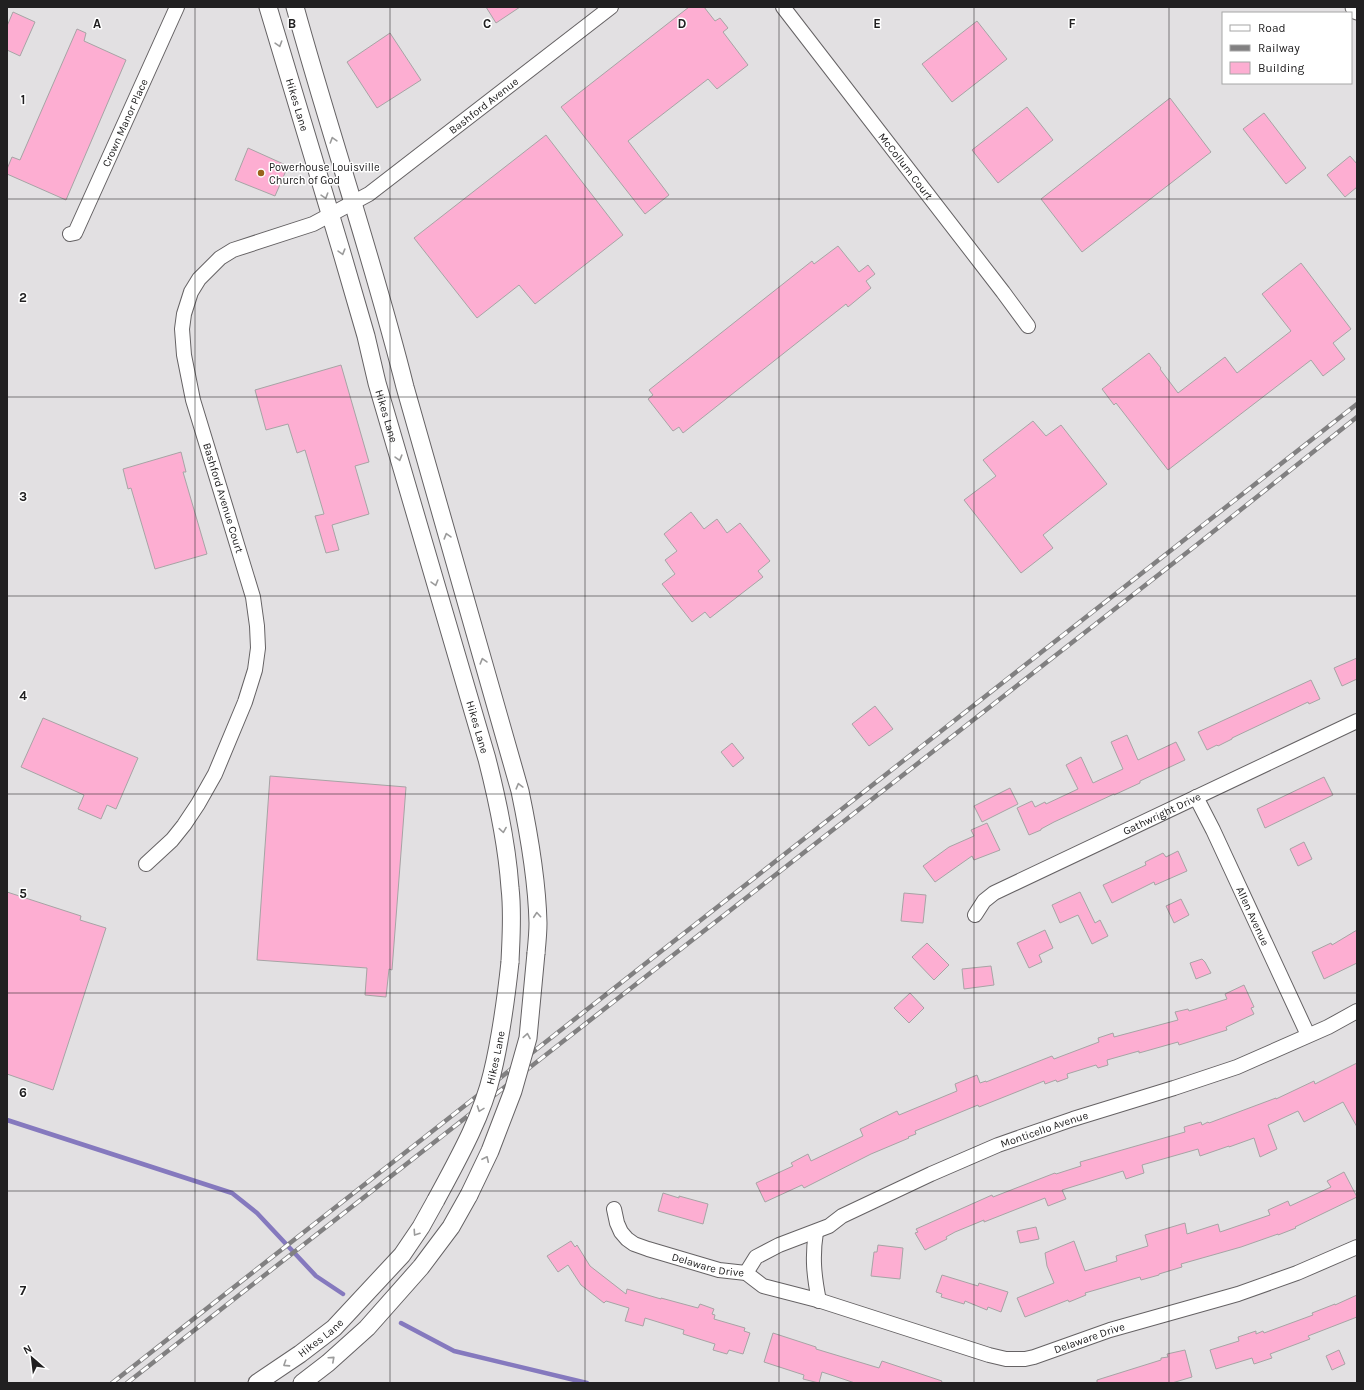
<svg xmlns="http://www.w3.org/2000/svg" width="1364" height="1390" viewBox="0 0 1364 1390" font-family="Karla,sans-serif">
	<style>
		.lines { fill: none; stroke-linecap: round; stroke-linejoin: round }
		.stream { stroke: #8579be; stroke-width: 4.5 }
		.building { fill: #fdaed2; stroke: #a7a4a5 }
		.minor-casing { stroke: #656264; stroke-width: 16 }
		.tertiary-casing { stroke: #656264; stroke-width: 19 }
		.secondary-casing { stroke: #656264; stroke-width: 21 }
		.minor { stroke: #fff; stroke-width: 14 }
		.tertiary { stroke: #fff; stroke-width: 17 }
		.secondary { stroke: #fff; stroke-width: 19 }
		.rail-casing { stroke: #818081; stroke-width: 4.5 }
		.rail { stroke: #fff; stroke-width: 3; stroke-dasharray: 9; stroke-linecap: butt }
		.tertiary-bridge-casing { stroke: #656264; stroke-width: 19; stroke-linecap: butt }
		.tertiary-bridge { stroke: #fff; stroke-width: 17 }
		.oneway { stroke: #9b9b9b }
		.grid { fill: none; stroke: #212021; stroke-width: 1; stroke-opacity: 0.55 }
		.poi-dot { fill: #98631a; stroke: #fff; stroke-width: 1.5 }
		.labels { text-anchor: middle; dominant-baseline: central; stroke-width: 3; stroke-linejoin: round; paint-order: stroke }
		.street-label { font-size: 11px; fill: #212021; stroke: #fff }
		.poi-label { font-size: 11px; fill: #212021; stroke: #fff; text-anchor: start }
		.grid-label { font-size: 13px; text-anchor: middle; font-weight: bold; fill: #212021; stroke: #fff; stroke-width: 3; stroke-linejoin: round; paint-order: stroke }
	</style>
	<rect width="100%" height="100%" fill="#e2e0e2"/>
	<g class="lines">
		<path class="stream" d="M 7,1120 L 232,1193 L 257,1213 L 316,1276 L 343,1294
			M 401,1323 L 454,1351 L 587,1383"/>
	</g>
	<path class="building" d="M 486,7 L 520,7 L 496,23 Z
		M 689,7 L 704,7 L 715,21 L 720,18 L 728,28 L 723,32 L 748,65 L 717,89 L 708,79 L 628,141 L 669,195 L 645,214 L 561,107 Z
		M 13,12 L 35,22 L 20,56 L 7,50 L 7,26 Z
		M 977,21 L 1007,59 L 952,102 L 922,64 Z
		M 77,29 L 86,33 L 84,41 L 126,60 L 66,200 L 7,174 L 7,169 L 12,157 L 20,160 Z
		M 390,33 L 421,80 L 377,108 L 347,62 Z
		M 1170,98 L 1211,152 L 1082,252 L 1041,199 Z
		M 1027,107 L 1053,140 L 998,183 L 972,150 Z
		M 1264,113 L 1306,168 L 1286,184 L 1243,129 Z
		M 546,135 L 623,235 L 535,304 L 519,285 L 477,318 L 414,238 Z
		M 248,148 L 288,166 L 275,196 L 235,180 Z
		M 1350,156 L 1357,164 L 1357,187 L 1345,197 L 1327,175 Z
		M 838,246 L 859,272 L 868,265 L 875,274 L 866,281 L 871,288 L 848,307 L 846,304 L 683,433 L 679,427 L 673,431 L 648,399 L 653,395 L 649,390 L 812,261 L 814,264 Z
		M 1301,263 L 1351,329 L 1333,343 L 1345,359 L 1323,376 L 1311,360 L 1168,470 L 1116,403 L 1114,405 L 1102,389 L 1149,353 L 1161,368 L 1160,369 L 1178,393 L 1225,357 L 1237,373 L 1291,331 L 1262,294 Z
		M 341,365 L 369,462 L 355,466 L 369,514 L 332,525 L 339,550 L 326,553 L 315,516 L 324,514 L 305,450 L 297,453 L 288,424 L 266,430 L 255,390 Z
		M 1033,421 L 1046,436 L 1061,425 L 1107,484 L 1043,535 L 1053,548 L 1021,573 L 964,500 L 996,476 L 983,460 Z
		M 181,452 L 186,472 L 183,472 L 207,554 L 155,569 L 131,488 L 128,489 L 123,469 Z
		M 691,512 L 704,529 L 717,519 L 727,533 L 740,523 L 770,561 L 758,571 L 763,577 L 710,618 L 705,612 L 692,622 L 662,584 L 675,574 L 665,560 L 677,551 L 664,534 Z
		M 1357,658 L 1357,679 L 1342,686 L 1334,668 Z
		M 1311,680 L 1320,699 L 1309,704 L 1308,702 L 1232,738 L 1232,739 L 1218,746 L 1217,745 L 1207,750 L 1198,732 Z
		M 875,706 L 893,729 L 869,746 L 852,724 Z
		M 43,718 L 138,758 L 116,809 L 107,805 L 101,819 L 78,809 L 84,795 L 21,767 Z
		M 1127,735 L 1138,760 L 1176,742 L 1185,760 L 1140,781 L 1140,783 L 1114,795 L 1114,794 L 1054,822 L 1041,829 L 1041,830 L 1029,835 L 1017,808 L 1032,801 L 1035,807 L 1045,802 L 1046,804 L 1078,789 L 1066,765 L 1081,757 L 1093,783 L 1123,769 L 1111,742 Z
		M 732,743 L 744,758 L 733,767 L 721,752 Z
		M 270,776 L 406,787 L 392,970 L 389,969 L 386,997 L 365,995 L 367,968 L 257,960 Z
		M 1324,777 L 1333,795 L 1265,828 L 1257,809 Z
		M 1010,788 L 1018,804 L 982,822 L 974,806 Z
		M 987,823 L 1000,850 L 974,860 L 972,856 L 935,882 L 923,866 L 949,847 L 974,836 L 971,830 Z
		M 1304,842 L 1312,859 L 1298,866 L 1290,849 Z
		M 1178,851 L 1187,871 L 1155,885 L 1154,882 L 1112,903 L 1103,885 L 1146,865 L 1145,862 L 1163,853 L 1166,857 Z
		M 7,892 L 81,916 L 80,920 L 106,928 L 53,1090 L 7,1074 Z
		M 1080,892 L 1095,923 L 1100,920 L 1108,936 L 1092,944 L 1078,915 L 1060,923 L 1052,905 Z
		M 904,893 L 926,895 L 923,923 L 901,921 Z
		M 1181,899 L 1189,915 L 1174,923 L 1166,906 Z
		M 1045,930 L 1053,948 L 1039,955 L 1042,962 L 1029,968 L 1017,943 Z
		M 1357,930 L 1357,963 L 1324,979 L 1312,952 L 1331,943 L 1332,945 Z
		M 927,943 L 949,965 L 934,980 L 912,957 Z
		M 1202,959 L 1205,962 L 1211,973 L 1196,979 L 1190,963 Z
		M 991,966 L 994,985 L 964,989 L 962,969 Z
		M 1244,985 L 1254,1007 L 1251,1008 L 1254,1014 L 1226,1027 L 1227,1030 L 1179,1045 L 1178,1042 L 1139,1053 L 1139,1051 L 1107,1060 L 1108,1065 L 1098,1068 L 1096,1065 L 1067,1074 L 1068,1078 L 1057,1082 L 1056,1080 L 1045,1084 L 1044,1081 L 979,1107 L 978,1105 L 915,1131 L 916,1134 L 908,1137 L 909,1138 L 871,1154 L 804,1188 L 802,1185 L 765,1202 L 756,1183 L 793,1166 L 791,1163 L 808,1154 L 811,1161 L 863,1136 L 860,1129 L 897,1111 L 899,1115 L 957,1091 L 955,1084 L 977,1075 L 980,1083 L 986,1081 L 986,1082 L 1052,1056 L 1054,1059 L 1099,1042 L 1098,1038 L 1113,1033 L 1114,1037 L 1178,1020 L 1175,1012 L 1188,1009 L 1189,1011 L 1227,999 L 1225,994 Z
		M 910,993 L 924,1008 L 909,1023 L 894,1008 Z
		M 1357,1063 L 1357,1127 L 1343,1102 L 1304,1122 L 1298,1111 L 1268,1125 L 1277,1149 L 1260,1157 L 1254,1138 L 1229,1147 L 1229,1146 L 1200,1156 L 1198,1149 L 1142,1165 L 1144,1173 L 1126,1179 L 1123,1171 L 1062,1190 L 1066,1199 L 1048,1206 L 1045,1198 L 984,1222 L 984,1220 L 955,1232 L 946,1237 L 947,1239 L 925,1250 L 915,1233 L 918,1232 L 916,1229 L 992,1195 L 993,1197 L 1055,1173 L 1056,1174 L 1081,1166 L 1080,1162 L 1185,1132 L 1184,1127 L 1201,1122 L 1202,1125 L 1208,1122 L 1209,1123 L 1276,1098 L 1276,1099 L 1314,1081 L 1315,1084 Z
		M 1344,1172 L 1357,1197 L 1295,1227 L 1296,1228 L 1278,1235 L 1278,1234 L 1241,1247 L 1181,1264 L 1182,1267 L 1159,1274 L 1159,1275 L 1141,1280 L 1140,1277 L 1085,1293 L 1086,1295 L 1069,1302 L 1068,1300 L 1025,1317 L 1017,1298 L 1054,1283 L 1047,1266 L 1045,1253 L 1074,1241 L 1085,1271 L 1117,1261 L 1116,1256 L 1148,1246 L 1145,1235 L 1185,1223 L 1187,1234 L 1218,1224 L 1220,1232 L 1270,1215 L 1268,1210 L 1288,1201 L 1290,1206 L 1331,1187 L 1327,1181 Z
		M 663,1193 L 679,1198 L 679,1196 L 708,1204 L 703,1224 L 658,1211 Z
		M 1036,1227 L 1039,1239 L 1020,1243 L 1017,1231 Z
		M 571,1241 L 575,1247 L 577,1245 L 590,1266 L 626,1294 L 627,1289 L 661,1299 L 661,1298 L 698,1308 L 700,1304 L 714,1309 L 712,1314 L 715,1315 L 714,1319 L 745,1328 L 744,1331 L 750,1333 L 743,1354 L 729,1350 L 727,1354 L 713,1350 L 715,1344 L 683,1334 L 684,1330 L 645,1318 L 643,1326 L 625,1321 L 629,1308 L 606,1301 L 604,1303 L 581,1285 L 568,1265 L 558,1272 L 547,1256 Z
		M 878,1245 L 903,1248 L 900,1279 L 871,1276 L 874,1252 L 877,1252 Z
		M 942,1275 L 978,1286 L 979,1283 L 1008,1292 L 1001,1312 L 988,1307 L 987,1310 L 965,1301 L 964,1304 L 941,1297 L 942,1294 L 936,1292 Z
		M 1357,1295 L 1357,1317 L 1308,1336 L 1310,1339 L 1270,1354 L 1272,1358 L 1254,1364 L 1252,1358 L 1216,1369 L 1210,1350 L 1239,1341 L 1238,1337 L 1256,1331 L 1256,1334 L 1263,1331 L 1264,1333 L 1313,1315 L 1312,1313 L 1335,1304 L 1335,1305 Z
		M 773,1333 L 816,1347 L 816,1349 L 879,1368 L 882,1361 L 942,1381 L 941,1383 L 855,1383 L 822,1372 L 819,1383 L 803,1379 L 804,1375 L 764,1362 Z
		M 1185,1350 L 1192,1377 L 1172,1383 L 1097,1383 L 1097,1380 L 1161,1360 L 1161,1358 L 1168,1357 L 1167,1354 Z
		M 1339,1350 L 1345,1364 L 1332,1370 L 1326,1356 Z"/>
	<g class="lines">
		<defs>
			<g id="minor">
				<path id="s1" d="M 783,7 L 1003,292 L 1028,326"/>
				<path id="s2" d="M 70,234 L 75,233 L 177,7"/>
				<path id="s3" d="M 1196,797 L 1213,830 L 1308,1035"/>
				<path id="s4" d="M 146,864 L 172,840 L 184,825 L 198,804 L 215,774 L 245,702 L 255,670 L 258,648 L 257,626 L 253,597 L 193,400 L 184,355 L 182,329 L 184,314 L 191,292 L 199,279 L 220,258 L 233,250 L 313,224 L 369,194 L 611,7"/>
				<path id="s5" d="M 975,915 L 984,901 L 994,893 L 1357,721"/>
				<path id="s6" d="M 614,1209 L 617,1223 L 621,1232 L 627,1239 L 634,1244 L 648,1249 L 719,1270 L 746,1273 L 763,1286 L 821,1301 L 989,1355 L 1006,1359 L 1025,1359 L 1034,1357 L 1110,1330 L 1238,1294 L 1297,1273 L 1357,1247"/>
				<path d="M 816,1232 C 812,1257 814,1276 819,1301"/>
				<path id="s7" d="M 746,1273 L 756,1257 L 779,1245 L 829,1226 L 842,1216 L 931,1174 L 998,1145 L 1073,1119 L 1174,1088 L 1237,1067 L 1328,1027 L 1357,1011"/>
			</g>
			<g id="tertiary">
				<path id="s8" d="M 268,7 L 341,250 L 366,336 L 377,383 L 487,759 C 498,802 507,844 510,888 C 513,913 511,937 510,962"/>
				<path d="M 295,7 C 330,134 373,259 405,387 L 520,791 C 529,834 537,878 538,923 C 538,933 537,943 536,953"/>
				<path id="s9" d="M 257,1383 L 300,1354 L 334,1328 L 402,1255 L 421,1227 L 436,1200"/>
				<path d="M 302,1383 L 328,1363 L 367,1328 L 421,1267 L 451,1227 L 469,1195"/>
			</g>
			<path id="secondary" d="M 1355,7 L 1357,10"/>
		</defs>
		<use href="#minor" class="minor-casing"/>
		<use href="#tertiary" class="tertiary-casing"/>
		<use href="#secondary" class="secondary-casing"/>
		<use href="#minor" class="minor"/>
		<use href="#tertiary" class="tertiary"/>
		<use href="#secondary" class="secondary"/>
		<defs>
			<path id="rail" d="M 112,1383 L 1357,404
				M 127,1383 L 1194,547 L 1357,417"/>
		</defs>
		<use href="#rail" class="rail-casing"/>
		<use href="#rail" class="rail"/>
		<defs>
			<g id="tertiary-bridge">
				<path d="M 469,1195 L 490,1151 L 513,1091 L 528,1038 L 536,953"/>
				<path id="s10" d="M 436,1200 C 457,1161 482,1117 492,1074 C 501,1037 506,999 510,962"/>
			</g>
		</defs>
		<use href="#tertiary-bridge" class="tertiary-bridge-casing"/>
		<use href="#tertiary-bridge" class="tertiary-bridge"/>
	</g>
	<defs><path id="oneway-chevron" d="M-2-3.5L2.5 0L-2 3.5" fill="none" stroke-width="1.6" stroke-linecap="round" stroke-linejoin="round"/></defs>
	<g class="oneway">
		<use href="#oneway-chevron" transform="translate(279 44) rotate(73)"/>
		<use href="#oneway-chevron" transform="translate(333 140) rotate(-107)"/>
		<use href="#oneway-chevron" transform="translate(325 196) rotate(73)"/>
		<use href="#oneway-chevron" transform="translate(342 252) rotate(74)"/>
		<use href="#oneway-chevron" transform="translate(399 458) rotate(74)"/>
		<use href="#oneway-chevron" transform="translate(447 536) rotate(-106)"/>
		<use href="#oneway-chevron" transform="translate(435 583) rotate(74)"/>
		<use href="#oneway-chevron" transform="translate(483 661) rotate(-106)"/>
		<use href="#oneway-chevron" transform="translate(519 786) rotate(-105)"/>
		<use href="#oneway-chevron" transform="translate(503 830) rotate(81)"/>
		<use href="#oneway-chevron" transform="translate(537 915) rotate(-95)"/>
		<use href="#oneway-chevron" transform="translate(527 1036) rotate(-80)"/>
		<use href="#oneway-chevron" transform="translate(480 1109) rotate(110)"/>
		<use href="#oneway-chevron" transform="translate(486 1159) rotate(-65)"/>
		<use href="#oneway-chevron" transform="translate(416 1233) rotate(124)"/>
		<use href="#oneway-chevron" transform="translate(332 1359) rotate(-42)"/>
		<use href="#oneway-chevron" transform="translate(286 1364) rotate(147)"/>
	</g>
	<path class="grid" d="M 195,7 L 195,1383M 390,7 L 390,1383M 585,7 L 585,1383M 779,7 L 779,1383M 974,7 L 974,1383M 1169,7 L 1169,1383M 7,199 L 1357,199M 7,397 L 1357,397M 7,596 L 1357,596M 7,794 L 1357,794M 7,993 L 1357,993M 7,1191 L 1357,1191"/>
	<circle class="poi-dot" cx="261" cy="173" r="4"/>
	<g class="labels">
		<g class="street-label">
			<text stroke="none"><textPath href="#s8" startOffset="102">Hikes Lane</textPath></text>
			<text stroke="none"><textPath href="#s4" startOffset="968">Bashford Avenue</textPath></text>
			<text stroke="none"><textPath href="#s2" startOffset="126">Crown Manor Place</textPath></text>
			<text stroke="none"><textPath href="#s1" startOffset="201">McCollum Court</textPath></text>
			<text stroke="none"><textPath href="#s8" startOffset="426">Hikes Lane</textPath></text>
			<text transform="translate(223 498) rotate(73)">Bashford Avenue Court</text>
			<text stroke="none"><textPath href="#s8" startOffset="750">Hikes Lane</textPath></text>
			<text stroke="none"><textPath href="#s5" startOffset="215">Gathwright Drive</textPath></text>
			<text stroke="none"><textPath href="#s3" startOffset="132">Allen Avenue</textPath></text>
			<text stroke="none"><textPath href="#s10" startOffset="155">Hikes Lane</textPath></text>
			<text stroke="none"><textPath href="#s7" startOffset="335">Monticello Avenue</textPath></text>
			<text stroke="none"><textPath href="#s6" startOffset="119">Delaware Drive</textPath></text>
			<text stroke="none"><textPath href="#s9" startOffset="78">Hikes Lane</textPath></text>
			<text stroke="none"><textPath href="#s6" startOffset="520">Delaware Drive</textPath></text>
		</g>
		<g class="poi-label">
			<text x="269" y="167">Powerhouse Louisville<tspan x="269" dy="13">Church of God</tspan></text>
		</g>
	</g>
	<g class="grid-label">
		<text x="97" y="28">A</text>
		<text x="292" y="28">B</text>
		<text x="487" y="28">C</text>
		<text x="682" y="28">D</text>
		<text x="877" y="28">E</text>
		<text x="1072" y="28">F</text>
		<text x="23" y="104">1</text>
		<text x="23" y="302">2</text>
		<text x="23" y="501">3</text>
		<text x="23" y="700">4</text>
		<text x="23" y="898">5</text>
		<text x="23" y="1097">6</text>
		<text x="23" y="1295">7</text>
	</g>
	<rect width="1364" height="1390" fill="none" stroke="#212021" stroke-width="16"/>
	<rect x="1222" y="12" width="130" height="72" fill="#ffffff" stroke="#a6a6a6"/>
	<rect x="1230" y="25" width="20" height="6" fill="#ffffff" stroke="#a6a6a6"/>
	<text x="1258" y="32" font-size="12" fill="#212021">Road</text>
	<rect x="1230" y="45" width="20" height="6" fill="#818081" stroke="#a6a6a6"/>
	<text x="1258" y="52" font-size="12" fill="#212021">Railway</text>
	<rect x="1230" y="62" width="20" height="12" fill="#fdaed2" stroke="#a6a6a6"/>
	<text x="1258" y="72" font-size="12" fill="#212021">Building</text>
	<g transform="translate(32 1358) rotate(332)" stroke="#ffffff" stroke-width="3" paint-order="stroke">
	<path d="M0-3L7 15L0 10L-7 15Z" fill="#212021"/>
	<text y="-6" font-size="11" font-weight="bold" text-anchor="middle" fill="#212021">N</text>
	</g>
</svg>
